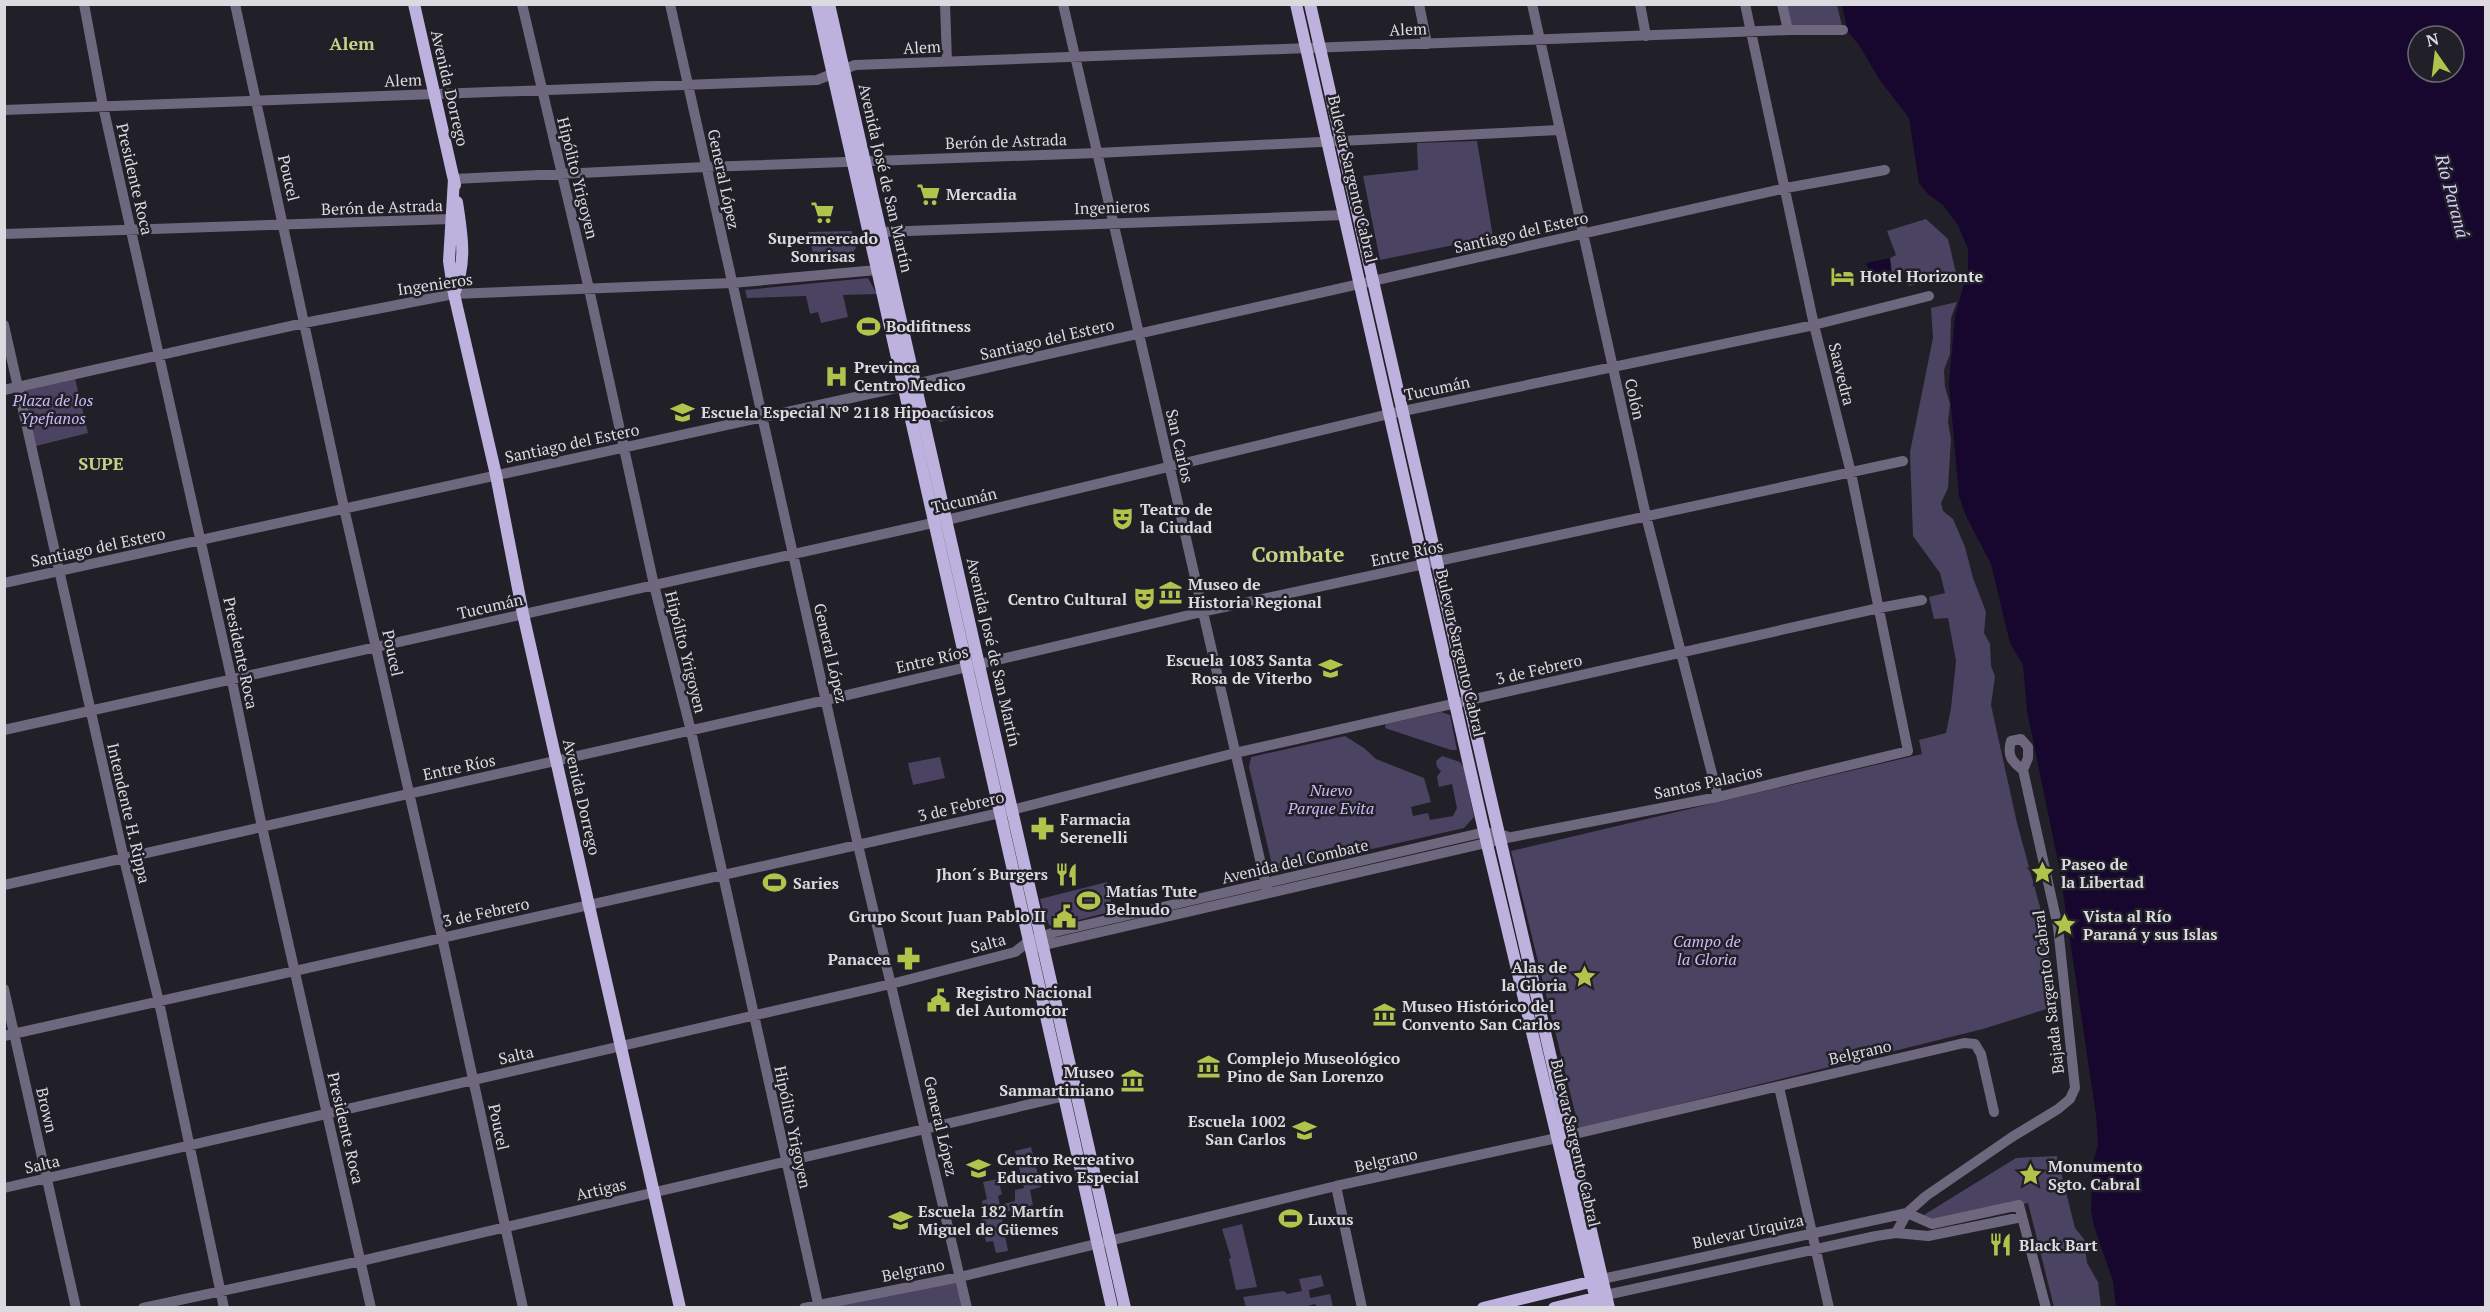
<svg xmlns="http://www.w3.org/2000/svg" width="2490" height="1312" viewBox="0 0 2490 1312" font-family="'PT Serif',serif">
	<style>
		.green { fill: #4b4362 }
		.water { fill: #17072f; fill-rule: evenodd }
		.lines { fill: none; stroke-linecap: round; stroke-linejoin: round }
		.minor { stroke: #6e687e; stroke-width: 10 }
		.major { stroke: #bdb2de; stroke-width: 12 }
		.labels { text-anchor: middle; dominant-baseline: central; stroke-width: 5; stroke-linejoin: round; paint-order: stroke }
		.street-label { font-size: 16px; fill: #dbdadf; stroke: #211f27 }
		.poi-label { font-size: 16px; font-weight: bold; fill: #dbdadf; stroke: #211f27; text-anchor: start }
		.park-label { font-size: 16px; font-style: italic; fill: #cabbf7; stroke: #211f27 }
		.neighbourhood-label { font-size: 18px; font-weight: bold; fill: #c5d286; stroke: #211f27 }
		.water-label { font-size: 18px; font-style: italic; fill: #d7cbf9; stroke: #211f27 }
		.district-label { font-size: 22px; font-weight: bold; fill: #c5d286; stroke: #211f27 }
	</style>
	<rect width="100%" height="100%" fill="#211f27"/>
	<path class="green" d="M 1782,5 L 1837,5 L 1843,30 L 1788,30 Z
		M 1477,141 L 1493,237 L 1380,260 L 1363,176 L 1418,170 L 1417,143 Z
		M 1926,219 L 1948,239 L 1956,273 L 1909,286 L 1905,270 L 1892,272 L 1890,258 L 1896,255 L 1887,231 Z
		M 852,231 L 856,248 L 851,255 L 814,258 L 808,232 Z
		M 868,278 L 877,294 L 843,295 L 848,317 L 821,323 L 818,312 L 810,314 L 806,296 L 747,298 L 745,290 Z
		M 1957,302 L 1951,318 L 1950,354 L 1944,370 L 1945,387 L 1950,404 L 1948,422 L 1951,439 L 1948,488 L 1941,503 L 1943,511 L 1953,519 L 1965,547 L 1973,578 L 1986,612 L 1984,633 L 1990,644 L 1991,666 L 1995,676 L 1991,705 L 2017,823 L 2046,929 L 2053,1007 L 1983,1029 L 1579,1129 L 1511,851 L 1922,754 L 1919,740 L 1946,733 L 1951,708 L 1956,661 L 1948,618 L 1934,619 L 1929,597 L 1945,593 L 1940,573 L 1913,536 L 1910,452 L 1933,338 L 1931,308 Z
		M 74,374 L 88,433 L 32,447 L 19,386 Z
		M 960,406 L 963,417 L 939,422 L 937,411 Z
		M 1441,712 L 1450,715 L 1457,750 L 1451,750 L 1385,728 L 1386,724 Z
		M 1345,736 L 1364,748 L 1376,759 L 1424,778 L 1431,802 L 1411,807 L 1413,816 L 1428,813 L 1430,820 L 1453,816 L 1457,808 L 1452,784 L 1439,787 L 1437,777 L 1441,771 L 1437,767 L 1436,761 L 1442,756 L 1460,762 L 1464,768 L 1474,817 L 1464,828 L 1276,871 L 1273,869 L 1249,767 L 1251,757 Z
		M 940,757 L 945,778 L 913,785 L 908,763 Z
		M 1107,882 L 1113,911 L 1052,927 L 1046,921 L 1040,899 Z
		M 1031,1147 L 1041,1187 L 1030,1190 L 1033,1205 L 1001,1213 L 1008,1251 L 996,1253 L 993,1241 L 986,1242 L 981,1214 L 984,1212 L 982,1201 L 987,1199 L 983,1182 L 998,1179 L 1002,1194 L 998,1196 L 1000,1205 L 1015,1201 L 1015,1190 L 1024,1188 L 1015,1151 Z
		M 2057,1156 L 2075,1228 L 2084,1239 L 2087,1263 L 2098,1282 L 2101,1307 L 2054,1307 L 2028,1203 L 1932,1224 L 1919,1218 L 2016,1158 Z
		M 1242,1224 L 1257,1287 L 1236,1290 L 1229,1259 L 1231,1258 L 1222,1229 Z
		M 1321,1275 L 1324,1286 L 1309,1290 L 1310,1298 L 1330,1294 L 1333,1307 L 1317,1307 L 1315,1304 L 1301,1308 L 1246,1307 L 1243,1297 L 1284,1291 L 1287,1294 L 1302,1291 L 1299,1279 Z
		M 960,1277 L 967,1307 L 819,1308 Z"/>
	<path class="water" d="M 1842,5 L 2485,5 L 2485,1307 L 2116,1307 L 2113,1281 L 2094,1226 L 2091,1211 L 2093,1162 L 2098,1145 L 2096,1115 L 2059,866 L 2027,711 L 2023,665 L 2010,643 L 1991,564 L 1966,516 L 1959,496 L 1949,384 L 1955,316 L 1968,270 L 1968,249 L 1958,225 L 1943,205 L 1928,194 L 1919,183 L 1909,118 L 1879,79 L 1859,45 L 1848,32 ZM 2418,36 L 2454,36 L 2454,72 L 2418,72 Z
		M 1890,258 L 1891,270 L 1870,274 L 1866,263 Z"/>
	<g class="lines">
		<path class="minor" d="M 84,4 L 103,106 L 232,681 L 262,827 L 371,1308
			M 235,4 L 344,508 L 442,937 L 523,1308
			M 522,4 L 589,289 L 654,585 L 691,731 L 819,1308
			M 670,4 L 858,845 L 967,1308
			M 945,4 L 947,61
			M 1063,4 L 1267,890
			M 1419,4 L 1427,44
			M 1532,4 L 1646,516 L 1718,797
			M 1640,4 L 1646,36
			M 1782,4 L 1788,30
			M 4,110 L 817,80 L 855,65 L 1788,30 L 1843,30
			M 454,179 L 705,167 L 1097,153 L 1559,130
			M 881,232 L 1344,215
			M 4,234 L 451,219 L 455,227
			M 4,325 L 124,859 L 159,1002 L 224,1308
			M 4,390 L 304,323 L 454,294 L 732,283 L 877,270
			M 4,583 L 924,382 L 1786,188 L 1885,170
			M 4,730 L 955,518 L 1389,414 L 1814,325 L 1929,296
			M 4,885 L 826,700 L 1202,612 L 1903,461
			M 1036,947 L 1512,837 L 1718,797 L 1908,751 L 1851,473 L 1814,325 L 1745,4
			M 4,989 L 76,1308
			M 4,1036 L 1000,813 L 1235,753 L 1879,608 L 1922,600
			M 1779,1087 L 1829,1308
			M 1336,1186 L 1362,1308
			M 4,1188 L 891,984 L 1015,952 L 1029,941 L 1055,932 L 1485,832 L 1506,836
			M 1896,1233 L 1907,1213 L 1926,1196 L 2012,1137 L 2058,1109 L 2070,1099 L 2075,1088 L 2058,927 L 2023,770 L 2028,758 L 2028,747 L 2021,739 L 2011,741 C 2007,755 2011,761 2023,770
			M 1602,1279 L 1907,1213 L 1932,1224 L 2019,1205 L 2046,1308
			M 1606,1295 L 1876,1236 L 1896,1233 L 1928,1236 L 2022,1217
			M 143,1308 L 361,1261 L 1065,1096
			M 804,1308 L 960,1277 L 1336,1186 L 1557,1138 L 1964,1043 L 1975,1044 L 1981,1054 L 1994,1112"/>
		<path class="major" d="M 414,4 L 455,185
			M 817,4 L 1112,1308
			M 829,4 L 1125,1308
			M 1296,4 L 1487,844 L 1598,1308
			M 1310,4 C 1410,439 1506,874 1609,1308
			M 454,179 L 449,261 L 454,294 L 496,475 L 523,614 L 680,1308
			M 454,294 C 467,261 462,236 457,202
			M 1483,1308 L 1598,1280
			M 1554,1308 L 1603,1296"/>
	</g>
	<defs>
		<symbol id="supermarket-bare" viewBox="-9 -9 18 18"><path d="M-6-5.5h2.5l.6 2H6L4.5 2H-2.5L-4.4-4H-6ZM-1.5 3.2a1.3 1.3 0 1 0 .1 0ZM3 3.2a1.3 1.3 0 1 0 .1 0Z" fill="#b2c34c" stroke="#211f27" stroke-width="2.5" paint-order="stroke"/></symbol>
		<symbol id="hotel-bare" viewBox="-9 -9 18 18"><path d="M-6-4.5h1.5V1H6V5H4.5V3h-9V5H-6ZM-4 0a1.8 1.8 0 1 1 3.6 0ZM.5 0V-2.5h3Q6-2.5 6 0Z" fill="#b2c34c" stroke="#211f27" stroke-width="2.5" paint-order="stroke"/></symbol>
		<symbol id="stadium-bare" viewBox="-9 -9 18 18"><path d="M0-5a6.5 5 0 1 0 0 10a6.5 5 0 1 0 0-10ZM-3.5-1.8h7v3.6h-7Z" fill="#b2c34c" stroke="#211f27" stroke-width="2.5" paint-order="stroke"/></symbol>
		<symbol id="hospital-bare" viewBox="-9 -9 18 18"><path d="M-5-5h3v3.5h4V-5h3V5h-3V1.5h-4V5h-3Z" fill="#b2c34c" stroke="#211f27" stroke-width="2.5" paint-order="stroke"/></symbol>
		<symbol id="school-bare" viewBox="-9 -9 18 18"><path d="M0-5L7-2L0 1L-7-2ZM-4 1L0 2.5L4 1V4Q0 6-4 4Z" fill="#b2c34c" stroke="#211f27" stroke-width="2.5" paint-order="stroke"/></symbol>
		<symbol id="theatre-bare" viewBox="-9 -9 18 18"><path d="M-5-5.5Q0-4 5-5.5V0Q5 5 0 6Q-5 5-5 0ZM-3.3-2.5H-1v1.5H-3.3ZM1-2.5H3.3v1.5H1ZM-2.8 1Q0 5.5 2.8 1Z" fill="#b2c34c" stroke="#211f27" stroke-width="2.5" paint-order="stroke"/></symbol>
		<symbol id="museum-bare" viewBox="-9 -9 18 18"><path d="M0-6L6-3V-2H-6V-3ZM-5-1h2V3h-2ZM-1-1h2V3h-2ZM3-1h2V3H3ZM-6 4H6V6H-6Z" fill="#b2c34c" stroke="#211f27" stroke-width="2.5" paint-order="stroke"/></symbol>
		<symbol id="pharmacy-bare" viewBox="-9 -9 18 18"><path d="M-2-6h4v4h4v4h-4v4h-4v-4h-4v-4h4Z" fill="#b2c34c" stroke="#211f27" stroke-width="2.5" paint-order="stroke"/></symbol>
		<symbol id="sight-bare" viewBox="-9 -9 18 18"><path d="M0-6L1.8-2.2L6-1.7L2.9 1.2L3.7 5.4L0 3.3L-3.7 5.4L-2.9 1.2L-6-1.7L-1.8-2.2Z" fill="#b2c34c" stroke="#211f27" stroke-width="2.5" paint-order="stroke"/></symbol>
		<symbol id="restaurant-bare" viewBox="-9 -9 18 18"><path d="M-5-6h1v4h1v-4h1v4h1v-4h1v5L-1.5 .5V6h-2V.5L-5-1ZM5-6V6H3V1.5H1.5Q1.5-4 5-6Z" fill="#b2c34c" stroke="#211f27" stroke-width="2.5" paint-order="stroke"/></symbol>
		<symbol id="civic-bare" viewBox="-9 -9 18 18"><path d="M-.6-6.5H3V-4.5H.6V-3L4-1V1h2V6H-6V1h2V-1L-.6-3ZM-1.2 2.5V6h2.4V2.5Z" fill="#b2c34c" stroke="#211f27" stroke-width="2.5" paint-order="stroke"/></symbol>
	</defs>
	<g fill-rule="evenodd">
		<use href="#supermarket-bare" x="912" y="178" width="33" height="33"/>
		<use href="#supermarket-bare" x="806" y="196" width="33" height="33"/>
		<use href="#hotel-bare" x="1826" y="260" width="33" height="33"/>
		<use href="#stadium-bare" x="852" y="310" width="33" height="33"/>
		<use href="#hospital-bare" x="820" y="360" width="33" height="33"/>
		<use href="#school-bare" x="666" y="396" width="33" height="33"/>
		<use href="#theatre-bare" x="1106" y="502" width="33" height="33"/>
		<use href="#museum-bare" x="1154" y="576" width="33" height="33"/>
		<use href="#theatre-bare" x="1128" y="582" width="33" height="33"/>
		<use href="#school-bare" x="1314" y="652" width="33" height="33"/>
		<use href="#pharmacy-bare" x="1026" y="812" width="33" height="33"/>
		<use href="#sight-bare" x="2026" y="856" width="33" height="33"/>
		<use href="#restaurant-bare" x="1050" y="858" width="33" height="33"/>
		<use href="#stadium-bare" x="758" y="866" width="33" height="33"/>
		<use href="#stadium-bare" x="1072" y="884" width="33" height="33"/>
		<use href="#civic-bare" x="1048" y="900" width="33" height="33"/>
		<use href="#sight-bare" x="2048" y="908" width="33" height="33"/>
		<use href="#pharmacy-bare" x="892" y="942" width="33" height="33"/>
		<use href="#sight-bare" x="1568" y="960" width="33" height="33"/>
		<use href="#civic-bare" x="922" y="984" width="33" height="33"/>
		<use href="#museum-bare" x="1368" y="998" width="33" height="33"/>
		<use href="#museum-bare" x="1192" y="1050" width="33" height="33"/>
		<use href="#museum-bare" x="1116" y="1064" width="33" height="33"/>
		<use href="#school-bare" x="1288" y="1114" width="33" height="33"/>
		<use href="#school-bare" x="962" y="1152" width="33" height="33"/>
		<use href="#sight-bare" x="2014" y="1158" width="33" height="33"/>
		<use href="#stadium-bare" x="1274" y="1202" width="33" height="33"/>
		<use href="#school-bare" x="884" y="1204" width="33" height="33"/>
		<use href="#restaurant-bare" x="1984" y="1228" width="33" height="33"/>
	</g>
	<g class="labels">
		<g class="street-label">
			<text transform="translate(1408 29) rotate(-2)">Alem</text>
			<text transform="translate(922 47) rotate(-3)">Alem</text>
			<text transform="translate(403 80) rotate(-2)">Alem</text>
			<text transform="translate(450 88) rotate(77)">Avenida Dorrego</text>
			<text transform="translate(1006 141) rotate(-2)">Berón de Astrada</text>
			<text transform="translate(289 178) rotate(77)">Poucel</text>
			<text transform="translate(578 178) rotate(76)">Hipólito Yrigoyen</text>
			<text transform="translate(886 178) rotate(77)">Avenida José de San Martín</text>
			<text transform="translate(135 179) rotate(77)">Presidente Roca</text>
			<text transform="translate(724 179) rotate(78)">General López</text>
			<text transform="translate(1353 179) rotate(77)">Bulevar Sargento Cabral</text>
			<text transform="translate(382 207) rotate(-2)">Berón de Astrada</text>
			<text transform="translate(1112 207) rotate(-2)">Ingenieros</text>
			<text transform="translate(1521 232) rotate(-13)">Santiago del Estero</text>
			<text transform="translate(435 284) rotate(-8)">Ingenieros</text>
			<text transform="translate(1047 339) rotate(-13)">Santiago del Estero</text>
			<text transform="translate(1842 374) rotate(76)">Saavedra</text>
			<text transform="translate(1437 388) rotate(-12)">Tucumán</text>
			<text transform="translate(1635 399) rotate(77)">Colón</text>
			<text transform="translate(572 443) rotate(-12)">Santiago del Estero</text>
			<text transform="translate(1180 446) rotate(77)">San Carlos</text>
			<text transform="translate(964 500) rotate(-13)">Tucumán</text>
			<text transform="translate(98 547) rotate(-12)">Santiago del Estero</text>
			<text transform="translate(1407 553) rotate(-12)">Entre Ríos</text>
			<text transform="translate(490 606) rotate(-13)">Tucumán</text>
			<text transform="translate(686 652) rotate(76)">Hipólito Yrigoyen</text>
			<text transform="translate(994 652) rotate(77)">Avenida José de San Martín</text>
			<text transform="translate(241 653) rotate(78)">Presidente Roca</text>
			<text transform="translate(393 653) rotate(78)">Poucel</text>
			<text transform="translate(831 653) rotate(77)">General López</text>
			<text transform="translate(1461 653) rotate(77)">Bulevar Sargento Cabral</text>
			<text transform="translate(932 659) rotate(-13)">Entre Ríos</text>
			<text transform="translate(1539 669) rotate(-13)">3 de Febrero</text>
			<text transform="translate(459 767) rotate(-12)">Entre Ríos</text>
			<text transform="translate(1708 782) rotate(-12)">Santos Palacios</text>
			<text transform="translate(582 797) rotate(77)">Avenida Dorrego</text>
			<text transform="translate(961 806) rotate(-13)">3 de Febrero</text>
			<text transform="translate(129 813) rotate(77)">Intendente H. Rippa</text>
			<text transform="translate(1295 861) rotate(-13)">Avenida del Combate</text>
			<text transform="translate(486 912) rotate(-12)">3 de Febrero</text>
			<text transform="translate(988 943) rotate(-15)">Salta</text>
			<text transform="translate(2048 992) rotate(-97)">Bajada Sargento Cabral</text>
			<text transform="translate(1860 1052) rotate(-13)">Belgrano</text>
			<text transform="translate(516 1055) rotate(-13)">Salta</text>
			<text transform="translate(47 1110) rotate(77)">Brown</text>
			<text transform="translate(941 1126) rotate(77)">General López</text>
			<text transform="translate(499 1127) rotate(78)">Poucel</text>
			<text transform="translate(793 1127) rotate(78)">Hipólito Yrigoyen</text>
			<text transform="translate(346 1128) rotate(77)">Presidente Roca</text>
			<text transform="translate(1576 1143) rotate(77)">Bulevar Sargento Cabral</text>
			<text transform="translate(1386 1160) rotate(-12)">Belgrano</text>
			<text transform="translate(42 1164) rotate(-13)">Salta</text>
			<text transform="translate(601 1189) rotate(-13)">Artigas</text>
			<text transform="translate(1748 1231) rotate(-12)">Bulevar Urquiza</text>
			<text transform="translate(913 1270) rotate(-11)">Belgrano</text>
		</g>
		<g class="poi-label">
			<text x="946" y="194">Mercadia</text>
			<text x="823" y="238" text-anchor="middle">Supermercado<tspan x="823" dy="18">Sonrisas</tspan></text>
			<text x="1860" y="276">Hotel Horizonte</text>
			<text x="886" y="326">Bodifitness</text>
			<text x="854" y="367">Previnca<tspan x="854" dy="18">Centro Medico</tspan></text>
			<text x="701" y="412">Escuela Especial Nº 2118 Hipoacúsicos</text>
			<text x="1140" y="509">Teatro de<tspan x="1140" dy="18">la Ciudad</tspan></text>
			<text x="1188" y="584">Museo de<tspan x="1188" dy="18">Historia Regional</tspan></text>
			<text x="1127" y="599" text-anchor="end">Centro Cultural</text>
			<text x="1312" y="660" text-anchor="end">Escuela 1083 Santa<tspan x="1312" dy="18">Rosa de Viterbo</tspan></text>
			<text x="1060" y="819">Farmacia<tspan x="1060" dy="18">Serenelli</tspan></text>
			<text x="2061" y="864">Paseo de<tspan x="2061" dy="18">la Libertad</tspan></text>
			<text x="1048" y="874" text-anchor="end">Jhon´s Burgers</text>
			<text x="793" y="883">Saries</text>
			<text x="1106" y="891">Matías Tute<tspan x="1106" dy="18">Belnudo</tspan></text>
			<text x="1046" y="916" text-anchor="end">Grupo Scout Juan Pablo II</text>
			<text x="2083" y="916">Vista al Río<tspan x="2083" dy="18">Paraná y sus Islas</tspan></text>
			<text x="891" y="959" text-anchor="end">Panacea</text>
			<text x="1567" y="967" text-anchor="end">Alas de<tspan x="1567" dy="18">la Gloria</tspan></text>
			<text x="956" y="992">Registro Nacional<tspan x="956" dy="18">del Automotor</tspan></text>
			<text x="1402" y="1006">Museo Histórico del<tspan x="1402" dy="18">Convento San Carlos</tspan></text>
			<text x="1227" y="1058">Complejo Museológico<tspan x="1227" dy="18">Pino de San Lorenzo</tspan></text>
			<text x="1114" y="1072" text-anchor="end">Museo<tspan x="1114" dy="18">Sanmartiniano</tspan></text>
			<text x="1286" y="1121" text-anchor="end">Escuela 1002<tspan x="1286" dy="18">San Carlos</tspan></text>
			<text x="997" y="1159">Centro Recreativo<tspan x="997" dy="18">Educativo Especial</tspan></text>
			<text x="2048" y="1166">Monumento<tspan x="2048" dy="18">Sgto. Cabral</tspan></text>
			<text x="918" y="1211">Escuela 182 Martín<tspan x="918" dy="18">Miguel de Güemes</tspan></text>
			<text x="1308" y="1219">Luxus</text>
			<text x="2019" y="1245">Black Bart</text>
		</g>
		<g class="park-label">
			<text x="53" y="400">Plaza de los<tspan x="53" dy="18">Ypefianos</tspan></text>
			<text x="1331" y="790">Nuevo<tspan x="1331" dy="18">Parque Evita</tspan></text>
			<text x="1707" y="941">Campo de<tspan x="1707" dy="18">la Gloria</tspan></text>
		</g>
		<g class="neighbourhood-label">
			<text x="352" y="43">Alem</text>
			<text x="101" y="463">SUPE</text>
		</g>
		<g class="water-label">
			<text transform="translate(2453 196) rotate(75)">Río Paraná</text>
		</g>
		<g class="district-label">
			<text x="1298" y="553">Combate</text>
		</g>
	</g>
	<rect width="2490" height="1312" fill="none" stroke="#dbdadf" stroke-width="12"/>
	<g transform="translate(2436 54) rotate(346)"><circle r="28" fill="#211f27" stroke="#6b6a71" stroke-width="1.5"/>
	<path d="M0-4.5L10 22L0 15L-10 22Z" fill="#b2c34c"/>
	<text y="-9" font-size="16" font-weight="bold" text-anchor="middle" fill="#dbdadf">N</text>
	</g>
</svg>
